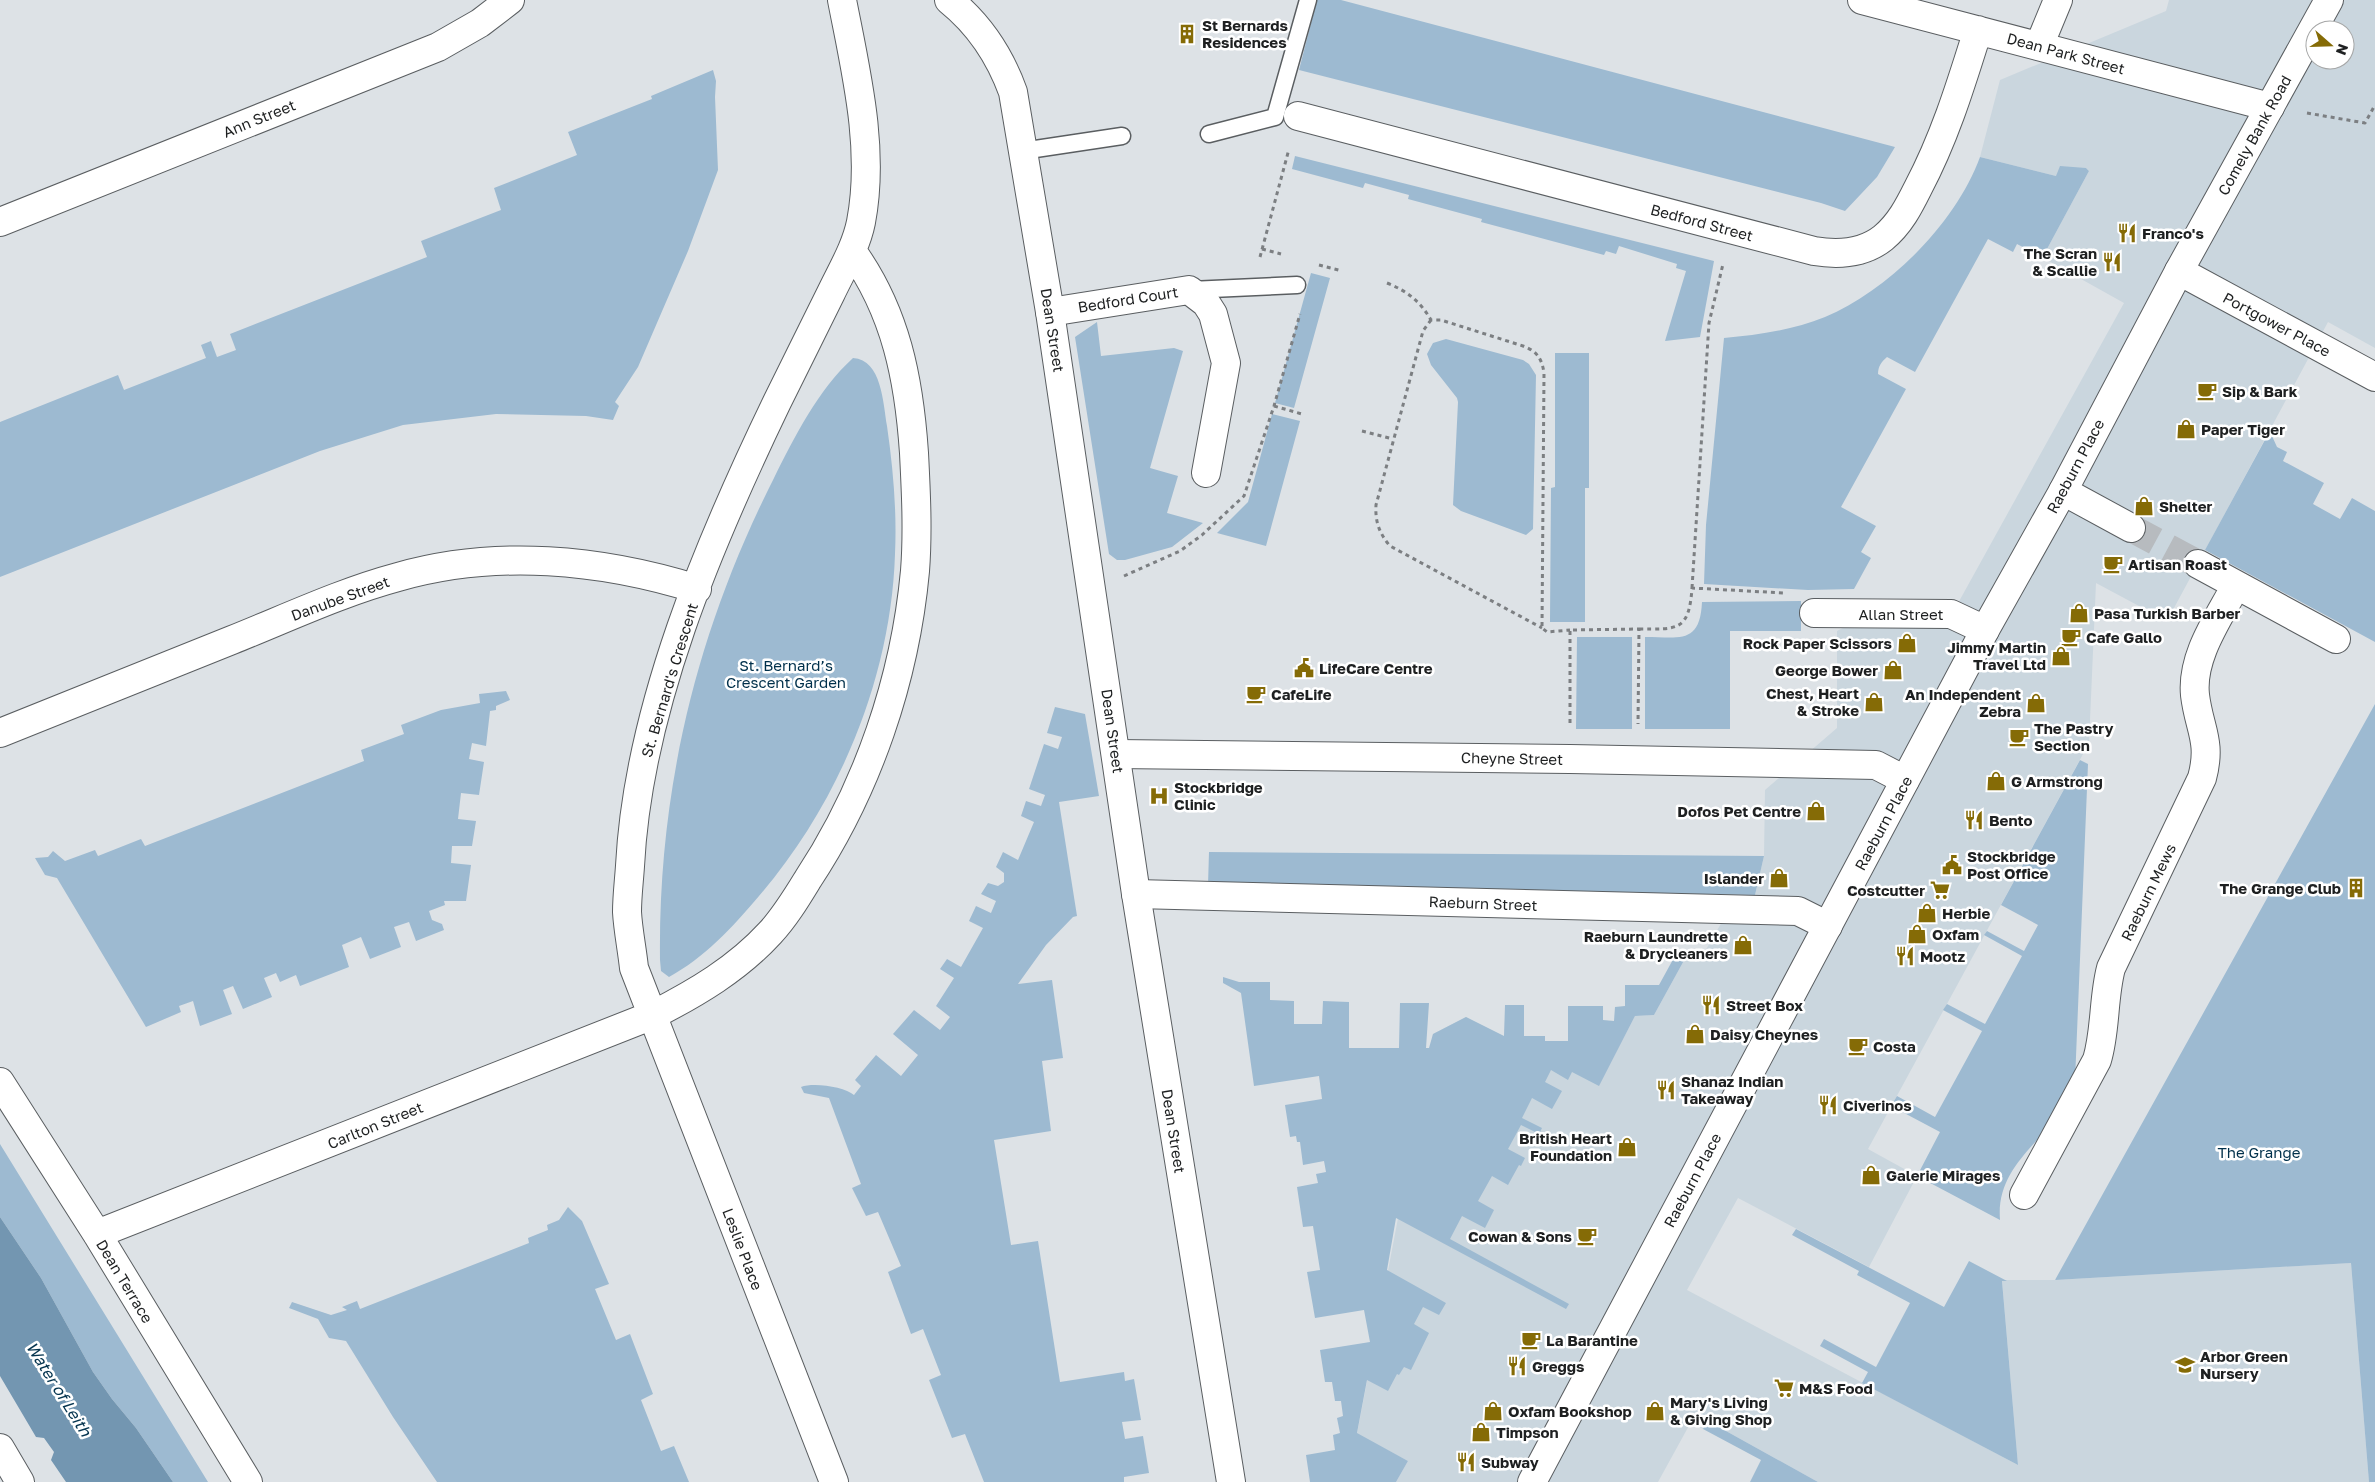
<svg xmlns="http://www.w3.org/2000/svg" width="2375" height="1482" viewBox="0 0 2375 1482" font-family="'Golos Text',sans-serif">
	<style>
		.built { fill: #cad6de; fill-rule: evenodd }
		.green { fill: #9dbad1 }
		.water { fill: #7396b1 }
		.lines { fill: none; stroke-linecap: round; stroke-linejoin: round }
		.street-tunnel { stroke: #b7bbbf; stroke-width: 28; stroke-dasharray: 28 14; stroke-linecap: butt }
		.lane-casing { stroke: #5a5e61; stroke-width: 19 }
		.street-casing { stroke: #5a5e61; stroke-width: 30 }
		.secondary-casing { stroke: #5a5e61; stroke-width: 30 }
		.path { stroke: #7c7f82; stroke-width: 3; stroke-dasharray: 4 4; stroke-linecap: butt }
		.lane { stroke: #fff; stroke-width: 16 }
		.street { stroke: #fff; stroke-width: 28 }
		.secondary { stroke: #fff; stroke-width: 28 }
		.labels { text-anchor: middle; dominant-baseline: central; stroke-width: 5; stroke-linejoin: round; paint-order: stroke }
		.poi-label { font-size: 15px; font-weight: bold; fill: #1e2021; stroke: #fff; text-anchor: start }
		.street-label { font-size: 15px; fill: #1e2021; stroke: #fff }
		.park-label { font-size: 15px; fill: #00304b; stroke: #fff }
		.water-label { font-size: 16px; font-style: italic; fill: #05344f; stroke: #fff }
	</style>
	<rect width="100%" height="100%" fill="#dde2e6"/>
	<path class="built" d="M 2169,0 L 2375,0 L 2375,348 L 2328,322 L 2167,621 L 2096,583 L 2089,743 L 1868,1149 L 1917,1176 L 1869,1267 L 1738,1198 L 1687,1290 L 2018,1465 L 2002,1280 L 2055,1280 L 2351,1263 L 2369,1482 L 1818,1482 L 1708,1421 L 1703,1429 L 1691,1422 L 1658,1482 L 1396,1482 L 1408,1461 L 1357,1434 L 1433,1034 L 1466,1017 L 1599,1085 L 1635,1016 L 1654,1015 L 1687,955 L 1694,955 L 1697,950 L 1704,953 L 1723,920 L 1755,895 L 1764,856 L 1765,790 L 1837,728 L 1837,631 L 1885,606 L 1957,605 L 2124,303 L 2047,260 L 2047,249 L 2089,171 L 2086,168 L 2056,176 L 1980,157 L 2000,80 L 2166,11 ZM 2315,30 L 2345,30 L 2345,60 L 2315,60 Z"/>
	<path class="green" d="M 1317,0 L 1341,0 L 1895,147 L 1877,177 L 1845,211 L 1821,203 L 1299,70 Z
		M 713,70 L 716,81 L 715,97 L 718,170 L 688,251 L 638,367 L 615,402 L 619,406 L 613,420 L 586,416 L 496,414 L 403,425 L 320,451 L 0,577 L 0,422 L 118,375 L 124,390 L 206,358 L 201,345 L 211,341 L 217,357 L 236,350 L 230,334 L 427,257 L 421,241 L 501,210 L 494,188 L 577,155 L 568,132 L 652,99 L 651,96 Z
		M 1295,156 L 1714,261 L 1700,337 L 1665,341 L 1686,271 L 1676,268 L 1677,264 L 1619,246 L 1616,254 L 1606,251 L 1604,255 L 1481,222 L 1482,219 L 1408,199 L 1409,195 L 1365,183 L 1363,188 L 1292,169 Z
		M 1980,157 L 2056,176 L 2060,166 L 2086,168 L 2089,171 L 2047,249 L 2047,260 L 2017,244 L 2013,252 L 1988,239 L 1915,372 L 1887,357 C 1881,362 1878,367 1878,374 L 1906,389 L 1841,507 L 1876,526 L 1861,552 L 1871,558 L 1854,589 L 1808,590 L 1704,584 L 1706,525 L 1724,338 C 1758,335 1793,330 1825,317 C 1889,290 1956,223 1980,157 Z
		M 1311,273 L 1330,278 L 1294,408 L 1275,403 Z
		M 1097,322 L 1101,356 L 1174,348 L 1183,351 L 1150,468 L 1178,476 L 1167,513 L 1203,523 L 1172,547 L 1125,560 L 1117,560 L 1109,554 L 1075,337 Z
		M 1446,339 L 1523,360 L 1529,364 L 1536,375 L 1533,529 L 1526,535 L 1461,511 L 1453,505 L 1458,402 L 1457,398 L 1431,365 L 1427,354 L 1433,343 Z
		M 1555,353 L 1589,353 L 1589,488 L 1585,488 L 1585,622 L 1550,622 L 1551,488 L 1555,487 Z
		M 853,358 C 882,360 883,403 887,426 C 893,468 897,511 895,554 C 891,678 839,803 759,896 C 733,927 704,958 669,977 L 661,971 L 660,960 C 658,789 697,630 774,478 C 795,436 818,390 853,358 Z
		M 1272,414 L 1300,421 L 1266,546 L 1217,533 L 1248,502 Z
		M 2272,436 L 2277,447 L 2287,452 L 2283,461 L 2324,483 L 2313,504 L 2340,519 L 2352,498 L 2375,511 L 2375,642 L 2205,550 L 2266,438 Z
		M 1801,601 L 1801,631 L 1730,631 L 1730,729 L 1645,729 L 1645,637 C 1679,637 1700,645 1702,602 Z
		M 1577,637 L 1632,637 L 1632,729 L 1576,729 Z
		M 506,691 L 510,700 L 496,706 L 496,710 L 490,711 L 486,746 L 472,743 L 469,759 L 484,762 L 479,795 L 461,793 L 458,819 L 476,821 L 472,846 L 452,846 L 451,863 L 471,865 L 466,901 L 444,901 L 445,905 L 429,911 L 432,920 L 442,924 L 444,930 L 416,941 L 409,922 L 394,927 L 401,947 L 370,959 L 361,937 L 342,945 L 349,967 L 300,986 L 296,975 L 280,982 L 276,973 L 264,978 L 272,997 L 243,1009 L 233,986 L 223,990 L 232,1014 L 200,1026 L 193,1001 L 179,1006 L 181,1012 L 146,1027 L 57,878 L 45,875 L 35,858 L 48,857 L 53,851 L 65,861 L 95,850 L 98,856 L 141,839 L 145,846 L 364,761 L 361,750 L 404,734 L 401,725 L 441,710 L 480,703 L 479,694 Z
		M 2375,704 L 2375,1482 L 2369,1482 L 2351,1263 L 2055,1280 Z
		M 1055,707 L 1085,714 L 1099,796 L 1059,802 L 1077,916 L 1073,917 L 1046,945 L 1018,984 L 1052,980 L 1063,1058 L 1042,1061 L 1051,1131 L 994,1140 L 1011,1245 L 1038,1241 L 1060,1382 L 1124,1372 L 1125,1381 L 1134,1379 L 1141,1420 L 1122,1422 L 1125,1439 L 1143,1436 L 1149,1473 L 1124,1477 L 1124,1482 L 984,1482 L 965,1434 L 952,1438 L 929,1380 L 941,1375 L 923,1329 L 911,1334 L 888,1272 L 901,1266 L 878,1212 L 866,1216 L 852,1188 L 861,1184 L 829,1098 L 804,1093 L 801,1087 C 814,1082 845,1087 854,1095 L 861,1086 L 855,1080 L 876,1055 L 901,1076 L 918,1055 L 893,1034 L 914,1010 L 940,1030 L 950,1017 L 936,1006 L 954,978 L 940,969 L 947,959 L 961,967 L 983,928 L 969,921 L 976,906 L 991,913 L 996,901 L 981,894 L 988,883 L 998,886 L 1004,882 L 1004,873 L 996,867 L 1003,852 L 1018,860 L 1034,822 L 1021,816 L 1026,801 L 1041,806 L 1045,795 L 1029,789 L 1044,744 L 1058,749 L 1062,737 L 1047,733 Z
		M 2080,760 L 2088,764 L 2075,1081 C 2071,1090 2068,1100 2062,1109 C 2038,1146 1996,1169 2000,1220 L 1917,1176 L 1940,1132 L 1891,1106 L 1897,1096 L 1935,1117 L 1982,1031 L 1943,1010 L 1947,1004 L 1985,1024 L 2022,956 L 1984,935 L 1987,931 L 2024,951 L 2038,925 L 2001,905 Z
		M 1209,852 L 1764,856 L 1755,895 L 1208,885 Z
		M 1676,954 L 1687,955 L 1654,1015 L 1635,1016 L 1599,1086 L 1572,1072 L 1568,1080 L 1551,1070 L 1545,1082 L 1562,1091 L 1552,1109 L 1532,1098 L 1522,1118 L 1542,1128 L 1539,1134 L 1521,1125 L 1508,1149 L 1525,1158 L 1521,1166 L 1519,1165 L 1508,1185 L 1492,1176 L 1478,1201 L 1494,1210 L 1485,1228 L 1462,1216 L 1450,1239 L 1569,1304 L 1566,1309 L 1396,1218 L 1387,1270 L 1446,1303 L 1439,1315 L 1423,1307 L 1414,1324 L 1429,1333 L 1411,1370 L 1404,1367 L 1399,1375 L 1397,1374 L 1388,1391 L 1367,1380 L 1357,1433 L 1408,1461 L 1396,1482 L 1310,1482 L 1306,1455 L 1335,1450 L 1333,1435 L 1340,1433 L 1337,1418 L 1343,1416 L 1341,1401 L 1335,1401 L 1332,1382 L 1325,1382 L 1320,1350 L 1370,1342 L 1364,1310 L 1315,1318 L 1307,1272 L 1320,1270 L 1313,1226 L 1303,1227 L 1297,1187 L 1318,1183 L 1316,1174 L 1326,1172 L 1324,1161 L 1303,1165 L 1300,1142 L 1297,1142 L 1296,1136 L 1290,1137 L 1285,1105 L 1322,1099 L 1319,1076 L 1254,1086 L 1241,993 L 1223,983 L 1223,977 L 1239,982 L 1270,982 L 1270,1000 L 1294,1001 L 1294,1024 L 1322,1024 L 1323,1001 L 1349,1002 L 1349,1048 L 1399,1048 L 1400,1003 L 1429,1003 L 1426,1048 L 1429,1048 L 1433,1034 L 1466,1017 L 1504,1036 L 1505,1005 L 1524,1005 L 1524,1036 L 1545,1036 L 1545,1041 L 1568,1041 L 1568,1006 L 1603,1006 L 1603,1020 L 1614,1021 L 1615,1007 L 1625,1006 L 1625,985 L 1659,985 Z
		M 0,1144 L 208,1482 L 173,1482 L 136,1428 L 112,1399 L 93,1372 L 41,1278 L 0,1217 Z
		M 568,1207 L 582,1221 L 609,1284 L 595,1289 L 616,1340 L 630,1334 L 653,1394 L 641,1400 L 661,1451 L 674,1446 L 689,1482 L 437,1482 L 393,1417 L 346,1341 L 329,1338 L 318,1319 L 289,1308 L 292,1302 L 331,1315 L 347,1310 L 342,1307 L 357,1301 L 360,1309 L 529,1243 L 528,1238 L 548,1230 L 547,1225 L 559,1220 Z
		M 1796,1229 L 1944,1307 L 1969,1261 L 2007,1281 L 2002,1281 L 2018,1465 L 1862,1383 L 1868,1372 L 1820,1346 L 1824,1339 L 1876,1367 L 1910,1303 L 1857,1275 L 1859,1271 L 1792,1235 Z
		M 1708,1421 L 1818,1482 L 1750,1482 L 1761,1460 L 1703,1429 Z"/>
	<path class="water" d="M 0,1217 L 41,1278 L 93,1372 L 112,1399 L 136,1428 L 173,1482 L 66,1482 L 51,1460 L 54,1452 L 44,1438 L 36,1437 L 0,1376 Z"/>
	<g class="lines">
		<path class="street-tunnel" d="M 2131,528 L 2198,564"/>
		<defs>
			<path id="lane" d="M 1209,134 L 1275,117 L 1308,0
				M 1022,151 L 1122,136
				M 1190,290 L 1297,285"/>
			<path id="street" d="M 1862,0 L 2270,107
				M 2039,46 L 2058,0
				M 1298,116 L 1814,251 C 1838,255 1864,253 1883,238 C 1900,224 1909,206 1918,188 C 1945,137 1961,84 1978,30
				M 0,222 L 438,47 L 480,23 L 510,0
				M 2179,271 L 2375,377
				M 1050,312 L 1189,290 L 1206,303 L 1213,314 L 1226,363 L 1206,473
				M 2063,491 L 2131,528
				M 2198,564 L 2336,639
				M 1814,613 L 1951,614 L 1985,630
				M 0,733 C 77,702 155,671 232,640 C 287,618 342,592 398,577 C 496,549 601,559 697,589
				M 1116,754 L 1570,759 L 1876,765 L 1905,780
				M 1136,894 L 1798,911 L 1828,926
				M 0,1082 L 97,1234 L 248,1482
				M 2024,1195 L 2097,1060 C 2106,1030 2103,998 2111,968 L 2202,778 C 2212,741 2199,729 2195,695 C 2191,656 2219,618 2236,585
				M 97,1234 L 653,1015 C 696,993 737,969 770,933 C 785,917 797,897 808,879 C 868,788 905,679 915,571 C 918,532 916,492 914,453 C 909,379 896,312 852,251
				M 0,1448 L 20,1482
				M 834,1482 L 634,968 C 632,949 628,930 627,912 C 627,897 629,881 630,866 C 638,709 709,543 777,402 C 795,366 813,329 831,293 C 842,270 856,247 861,222 C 875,149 856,72 842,0"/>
			<path id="secondary" d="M 949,0 C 980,25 1000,56 1013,92 L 1050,312 L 1136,894 L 1231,1482
				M 1532,1482 L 1985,630 L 2063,491 L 2179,271 L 2329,0"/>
		</defs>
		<use href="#lane" class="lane-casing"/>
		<use href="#street" class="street-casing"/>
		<use href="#secondary" class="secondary-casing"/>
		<path class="path" d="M 2307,113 L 2365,123 L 2375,105
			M 1262,249 L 1281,254
			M 1260,257 L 1289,149
			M 1319,265 L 1342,271
			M 1387,283 C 1407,291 1420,301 1431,320 L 1441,320 L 1523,346 C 1537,351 1542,359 1544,373 L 1542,628 L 1547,632 L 1570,630
			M 1431,320 L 1423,331 L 1376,505 C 1375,521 1379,533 1390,546 L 1542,628
			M 1274,406 L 1302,414
			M 1362,431 L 1393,439
			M 1124,576 L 1180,551 L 1202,535 L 1244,496 L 1274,406 L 1300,314
			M 1692,588 L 1709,323 L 1723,264
			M 1639,629 C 1677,629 1689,632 1692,588 L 1784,593
			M 1570,723 L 1570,630 L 1639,629 L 1638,724"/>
		<use href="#lane" class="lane"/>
		<use href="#street" class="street"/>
		<use href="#secondary" class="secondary"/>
	</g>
	<defs>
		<symbol id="building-bare" viewBox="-9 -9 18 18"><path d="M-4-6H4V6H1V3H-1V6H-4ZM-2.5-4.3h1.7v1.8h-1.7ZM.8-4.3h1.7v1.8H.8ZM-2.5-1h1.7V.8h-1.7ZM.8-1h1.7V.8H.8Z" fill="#856b06" stroke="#fff" stroke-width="2.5" paint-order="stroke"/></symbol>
		<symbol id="restaurant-bare" viewBox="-9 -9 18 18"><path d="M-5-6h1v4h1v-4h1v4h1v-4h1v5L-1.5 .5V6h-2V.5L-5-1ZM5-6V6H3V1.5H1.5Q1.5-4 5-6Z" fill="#856b06" stroke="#fff" stroke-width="2.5" paint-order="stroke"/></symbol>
		<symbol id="cafe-bare" viewBox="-9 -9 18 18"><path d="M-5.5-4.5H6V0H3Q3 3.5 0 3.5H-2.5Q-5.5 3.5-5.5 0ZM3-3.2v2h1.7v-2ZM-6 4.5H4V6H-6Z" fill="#856b06" stroke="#fff" stroke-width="2.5" paint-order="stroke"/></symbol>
		<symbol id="shop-bare" viewBox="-9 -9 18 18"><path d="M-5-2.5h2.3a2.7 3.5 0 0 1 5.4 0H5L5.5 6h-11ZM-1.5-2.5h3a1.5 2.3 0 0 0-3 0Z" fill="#856b06" stroke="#fff" stroke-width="2.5" paint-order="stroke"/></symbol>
		<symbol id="civic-bare" viewBox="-9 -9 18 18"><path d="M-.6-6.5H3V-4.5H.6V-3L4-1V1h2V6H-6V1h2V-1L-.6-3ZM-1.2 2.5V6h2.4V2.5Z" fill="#856b06" stroke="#fff" stroke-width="2.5" paint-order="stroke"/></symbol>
		<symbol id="hospital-bare" viewBox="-9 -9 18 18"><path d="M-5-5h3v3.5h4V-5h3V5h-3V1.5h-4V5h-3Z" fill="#856b06" stroke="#fff" stroke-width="2.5" paint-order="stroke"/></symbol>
		<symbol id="supermarket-bare" viewBox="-9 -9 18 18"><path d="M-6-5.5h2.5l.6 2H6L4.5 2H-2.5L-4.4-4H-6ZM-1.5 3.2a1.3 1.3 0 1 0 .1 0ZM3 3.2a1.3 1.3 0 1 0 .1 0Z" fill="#856b06" stroke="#fff" stroke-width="2.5" paint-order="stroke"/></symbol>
		<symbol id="school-bare" viewBox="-9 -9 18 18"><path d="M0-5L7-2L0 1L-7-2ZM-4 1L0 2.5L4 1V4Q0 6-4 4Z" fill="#856b06" stroke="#fff" stroke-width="2.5" paint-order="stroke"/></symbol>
	</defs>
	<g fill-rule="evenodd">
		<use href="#building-bare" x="1173" y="20" width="28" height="28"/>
		<use href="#restaurant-bare" x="2113" y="219" width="28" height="28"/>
		<use href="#restaurant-bare" x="2098" y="248" width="28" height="28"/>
		<use href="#cafe-bare" x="2193" y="377" width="28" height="28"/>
		<use href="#shop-bare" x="2172" y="415" width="28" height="28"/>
		<use href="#shop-bare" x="2130" y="492" width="28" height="28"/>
		<use href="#cafe-bare" x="2099" y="550" width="28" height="28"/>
		<use href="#shop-bare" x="2065" y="599" width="28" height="28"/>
		<use href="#cafe-bare" x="2057" y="623" width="28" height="28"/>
		<use href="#shop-bare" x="1893" y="629" width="28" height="28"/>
		<use href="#shop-bare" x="2047" y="642" width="28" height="28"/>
		<use href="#civic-bare" x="1290" y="654" width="28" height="28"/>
		<use href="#shop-bare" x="1879" y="656" width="28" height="28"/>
		<use href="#cafe-bare" x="1242" y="680" width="28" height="28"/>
		<use href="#shop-bare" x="1860" y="688" width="28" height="28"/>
		<use href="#shop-bare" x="2022" y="689" width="28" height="28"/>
		<use href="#cafe-bare" x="2005" y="723" width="28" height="28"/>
		<use href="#shop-bare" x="1982" y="767" width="28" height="28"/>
		<use href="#hospital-bare" x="1145" y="782" width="28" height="28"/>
		<use href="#shop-bare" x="1802" y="797" width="28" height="28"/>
		<use href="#restaurant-bare" x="1960" y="806" width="28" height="28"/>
		<use href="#civic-bare" x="1938" y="851" width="28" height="28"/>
		<use href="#shop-bare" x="1765" y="864" width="28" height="28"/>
		<use href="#building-bare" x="2342" y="874" width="28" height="28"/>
		<use href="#supermarket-bare" x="1926" y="876" width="28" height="28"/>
		<use href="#shop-bare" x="1913" y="899" width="28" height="28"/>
		<use href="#shop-bare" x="1903" y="920" width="28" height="28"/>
		<use href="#shop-bare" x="1729" y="931" width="28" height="28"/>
		<use href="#restaurant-bare" x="1891" y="942" width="28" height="28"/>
		<use href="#restaurant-bare" x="1697" y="991" width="28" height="28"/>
		<use href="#shop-bare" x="1681" y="1020" width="28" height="28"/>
		<use href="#cafe-bare" x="1844" y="1032" width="28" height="28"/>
		<use href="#restaurant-bare" x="1652" y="1076" width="28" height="28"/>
		<use href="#restaurant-bare" x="1814" y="1091" width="28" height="28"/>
		<use href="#shop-bare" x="1613" y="1133" width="28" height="28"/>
		<use href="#shop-bare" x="1857" y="1161" width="28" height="28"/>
		<use href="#cafe-bare" x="1573" y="1222" width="28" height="28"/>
		<use href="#cafe-bare" x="1517" y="1326" width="28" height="28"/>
		<use href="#school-bare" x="2171" y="1351" width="28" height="28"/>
		<use href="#restaurant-bare" x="1503" y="1352" width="28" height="28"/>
		<use href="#supermarket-bare" x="1770" y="1374" width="28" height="28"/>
		<use href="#shop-bare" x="1479" y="1397" width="28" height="28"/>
		<use href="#shop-bare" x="1641" y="1397" width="28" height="28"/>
		<use href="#shop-bare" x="1467" y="1418" width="28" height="28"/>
		<use href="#restaurant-bare" x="1452" y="1448" width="28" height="28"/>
	</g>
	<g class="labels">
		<g class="poi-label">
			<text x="1202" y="25">St Bernards<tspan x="1202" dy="17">Residences</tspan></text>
			<text x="2142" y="233">Franco's</text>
			<text x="2097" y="253" text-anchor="end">The Scran<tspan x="2097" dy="17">&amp; Scallie</tspan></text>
			<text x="2222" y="391">Sip &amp; Bark</text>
			<text x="2201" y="429">Paper Tiger</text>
			<text x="2159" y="506">Shelter</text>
			<text x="2128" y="564">Artisan Roast</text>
			<text x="2094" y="613">Pasa Turkish Barber</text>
			<text x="2086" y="637">Cafe Gallo</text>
			<text x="1892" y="643" text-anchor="end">Rock Paper Scissors</text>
			<text x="2046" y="647" text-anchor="end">Jimmy Martin<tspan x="2046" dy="17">Travel Ltd</tspan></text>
			<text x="1319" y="668">LifeCare Centre</text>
			<text x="1878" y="670" text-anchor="end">George Bower</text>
			<text x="1859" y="693" text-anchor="end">Chest, Heart<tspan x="1859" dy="17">&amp; Stroke</tspan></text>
			<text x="1271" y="694">CafeLife</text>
			<text x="2021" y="694" text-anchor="end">An Independent<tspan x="2021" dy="17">Zebra</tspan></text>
			<text x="2034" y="728">The Pastry<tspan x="2034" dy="17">Section</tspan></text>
			<text x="2011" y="781">G Armstrong</text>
			<text x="1174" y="787">Stockbridge<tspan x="1174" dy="17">Clinic</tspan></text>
			<text x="1801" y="811" text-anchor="end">Dofos Pet Centre</text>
			<text x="1989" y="820">Bento</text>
			<text x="1967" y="856">Stockbridge<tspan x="1967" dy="17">Post Office</tspan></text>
			<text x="1764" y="878" text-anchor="end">Islander</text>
			<text x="2341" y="888" text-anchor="end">The Grange Club</text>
			<text x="1925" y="890" text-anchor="end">Costcutter</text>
			<text x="1942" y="913">Herbie</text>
			<text x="1932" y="934">Oxfam</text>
			<text x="1728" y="936" text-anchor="end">Raeburn Laundrette<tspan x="1728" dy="17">&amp; Drycleaners</tspan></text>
			<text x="1920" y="956">Mootz</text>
			<text x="1726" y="1005">Street Box</text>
			<text x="1710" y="1034">Daisy Cheynes</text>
			<text x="1873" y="1046">Costa</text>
			<text x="1681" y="1081">Shanaz Indian<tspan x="1681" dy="17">Takeaway</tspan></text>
			<text x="1843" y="1105">Civerinos</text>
			<text x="1612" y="1138" text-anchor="end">British Heart<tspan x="1612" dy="17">Foundation</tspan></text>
			<text x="1886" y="1175">Galerie Mirages</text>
			<text x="1572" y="1236" text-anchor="end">Cowan &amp; Sons</text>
			<text x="1546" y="1340">La Barantine</text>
			<text x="2200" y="1356">Arbor Green<tspan x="2200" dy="17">Nursery</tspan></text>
			<text x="1532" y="1366">Greggs</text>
			<text x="1799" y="1388">M&amp;S Food</text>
			<text x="1670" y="1402">Mary's Living<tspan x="1670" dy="17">&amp; Giving Shop</tspan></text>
			<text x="1508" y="1411">Oxfam Bookshop</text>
			<text x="1496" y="1432">Timpson</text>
			<text x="1481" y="1462">Subway</text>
		</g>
		<g class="street-label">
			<text transform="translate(2066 53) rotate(15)">Dean Park Street</text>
			<text transform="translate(259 118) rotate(-22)">Ann Street</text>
			<text transform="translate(2254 135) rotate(-61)">Comely Bank Road</text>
			<text transform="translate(1702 222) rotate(15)">Bedford Street</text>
			<text transform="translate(1128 299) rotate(-9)">Bedford Court</text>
			<text transform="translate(2277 324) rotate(28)">Portgower Place</text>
			<text transform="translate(1053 330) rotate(81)">Dean Street</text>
			<text transform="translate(2075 466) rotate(-62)">Raeburn Place</text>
			<text transform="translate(340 598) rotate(-20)">Danube Street</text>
			<text x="1901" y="614">Allan Street</text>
			<text transform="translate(669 680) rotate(-73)">St. Bernard's Crescent</text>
			<text transform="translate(1113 731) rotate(82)">Dean Street</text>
			<text transform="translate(1512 758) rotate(1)">Cheyne Street</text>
			<text transform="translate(1883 823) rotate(-62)">Raeburn Place</text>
			<text transform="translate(2148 892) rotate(-64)">Raeburn Mews</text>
			<text transform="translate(1483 903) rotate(2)">Raeburn Street</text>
			<text transform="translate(375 1125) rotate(-22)">Carlton Street</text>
			<text transform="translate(1174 1131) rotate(81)">Dean Street</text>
			<text transform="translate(1692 1180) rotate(-62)">Raeburn Place</text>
			<text transform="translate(743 1249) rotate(69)">Leslie Place</text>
			<text transform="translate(125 1281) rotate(59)">Dean Terrace</text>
		</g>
		<g class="park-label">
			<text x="786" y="665">St. Bernard’s<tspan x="786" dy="17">Crescent Garden</tspan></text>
			<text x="2259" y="1152">The Grange</text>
		</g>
		<g class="water-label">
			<text transform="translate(59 1389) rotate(58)">Water of Leith</text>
		</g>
	</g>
	<g transform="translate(2330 45) rotate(110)"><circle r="24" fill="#ffffff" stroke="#a5a6a6"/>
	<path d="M0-4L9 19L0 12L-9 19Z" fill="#856b06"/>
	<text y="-8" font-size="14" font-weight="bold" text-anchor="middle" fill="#1e2021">N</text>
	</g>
</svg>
